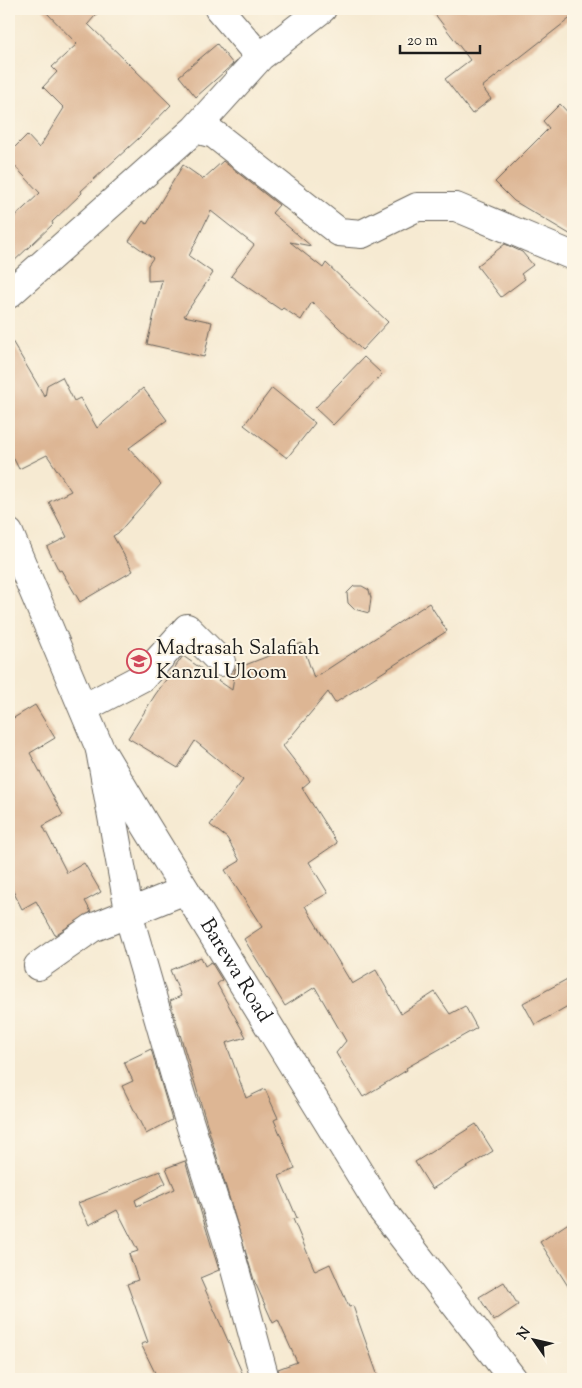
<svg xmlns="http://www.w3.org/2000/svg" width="582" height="1388" viewBox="0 0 582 1388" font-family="'Sorts Mill Goudy',serif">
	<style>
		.building { fill: #ddb694 }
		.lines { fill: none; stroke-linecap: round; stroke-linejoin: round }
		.minor-casing { stroke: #68645c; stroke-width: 30 }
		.secondary-casing { stroke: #68645c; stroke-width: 30 }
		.minor { stroke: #fff; stroke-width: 28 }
		.secondary { stroke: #fff; stroke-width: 28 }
		.labels { text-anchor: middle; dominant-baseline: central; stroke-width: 4; stroke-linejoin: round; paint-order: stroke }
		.poi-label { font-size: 21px; fill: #1c1c1c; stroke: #fcf5e5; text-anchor: start }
		.street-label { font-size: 21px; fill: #1c1c1c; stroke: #fcf5e5 }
	</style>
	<rect width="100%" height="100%" fill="#fcf5e5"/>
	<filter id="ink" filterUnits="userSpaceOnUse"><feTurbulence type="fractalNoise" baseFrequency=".02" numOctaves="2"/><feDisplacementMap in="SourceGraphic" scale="10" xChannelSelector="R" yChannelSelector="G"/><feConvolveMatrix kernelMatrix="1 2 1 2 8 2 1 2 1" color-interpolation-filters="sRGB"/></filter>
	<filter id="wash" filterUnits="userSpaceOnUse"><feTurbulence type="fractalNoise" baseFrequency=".0096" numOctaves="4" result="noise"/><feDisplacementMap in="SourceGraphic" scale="20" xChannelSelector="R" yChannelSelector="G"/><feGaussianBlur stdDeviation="1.12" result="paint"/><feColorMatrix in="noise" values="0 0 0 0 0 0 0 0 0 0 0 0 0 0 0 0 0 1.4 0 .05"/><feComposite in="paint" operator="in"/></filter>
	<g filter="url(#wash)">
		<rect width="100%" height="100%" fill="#f6ead2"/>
		<g id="blocks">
			<path class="building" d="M 43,9 L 101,9 L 88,24 L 171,105 L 139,138 L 81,191 L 82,193 L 52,222 L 53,224 L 9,266 L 9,222 L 40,193 L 9,160 L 9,153 L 27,135 L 39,148 L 64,108 L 43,87 L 57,72 L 52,67 L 77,44 Z
				M 431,9 L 573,9 L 573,16 L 482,87 L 491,99 L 472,114 L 445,79 L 470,60 Z
				M 217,44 L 233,64 L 196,97 L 179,76 Z
				M 560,104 L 573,118 L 573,236 L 514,201 L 495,182 L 549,128 L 543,121 Z
				M 223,161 L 279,205 L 272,213 L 311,246 L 290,242 L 323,268 L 326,263 L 388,322 L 362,350 L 312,302 L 301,320 L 283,308 L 281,310 L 231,276 L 254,245 L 211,211 L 189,256 L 213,273 L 184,316 L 212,322 L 204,357 L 147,344 L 162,280 L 148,281 L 148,265 L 153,258 L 129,241 L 143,221 L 147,224 L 183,165 L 203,179 Z
				M 505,244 L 522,252 L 533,265 L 521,274 L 525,279 L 501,297 L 477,266 Z
				M 9,336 L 45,397 L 47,385 L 62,377 L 74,401 L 80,398 L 97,428 L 143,388 L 167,420 L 129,448 L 161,484 L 118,533 L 113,536 L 133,571 L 80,602 L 61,570 L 59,571 L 47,547 L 67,537 L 49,502 L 71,491 L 47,455 L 19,469 L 9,449 Z
				M 364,357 L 382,374 L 333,425 L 315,408 Z
				M 272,388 L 315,423 L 287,458 L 244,425 Z
				M 354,586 L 362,586 L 369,590 L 371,598 L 369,613 L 354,609 L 348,603 L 347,593 Z
				M 429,603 L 447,631 L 335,703 L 328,692 L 283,746 L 310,781 L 302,788 L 337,843 L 309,862 L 328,893 L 305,906 L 352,984 L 376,970 L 401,1014 L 435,992 L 450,1014 L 465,1006 L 477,1028 L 406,1068 L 407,1070 L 363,1097 L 336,1053 L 346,1041 L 315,987 L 285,1006 L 244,939 L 262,927 L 225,870 L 240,861 L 227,838 L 210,825 L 243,780 L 195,741 L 178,768 L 128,738 L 155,695 L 183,656 L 232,690 L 235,669 L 302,643 L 314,678 Z
				M 35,705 L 55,738 L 30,753 L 63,815 L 43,826 L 67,873 L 84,863 L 101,892 L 85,901 L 91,912 L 55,935 L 36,901 L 22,909 L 9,883 L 9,713 L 12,719 Z
				M 201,957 L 205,966 L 211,962 L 222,980 L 217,984 L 246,1037 L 226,1043 L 246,1098 L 265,1089 L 278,1118 L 274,1120 L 295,1169 L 279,1176 L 297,1218 L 293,1219 L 315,1271 L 330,1264 L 349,1307 L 353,1306 L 379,1379 L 280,1379 L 278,1369 L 297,1362 L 278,1320 L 273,1323 L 254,1280 L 170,1001 L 181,996 L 170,970 Z
				M 573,976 L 573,1003 L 535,1025 L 523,1003 Z
				M 151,1049 L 172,1120 L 146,1134 L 122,1086 L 133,1081 L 124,1062 Z
				M 476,1124 L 493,1151 L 432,1189 L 415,1162 Z
				M 185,1161 L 219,1270 L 200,1278 L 245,1379 L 158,1379 L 141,1344 L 148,1342 L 127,1284 L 138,1280 L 129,1254 L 138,1251 L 117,1210 L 89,1225 L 78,1203 L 160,1171 L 166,1183 L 135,1200 L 137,1206 L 175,1189 L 166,1168 Z
				M 573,1220 L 573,1294 L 540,1242 Z
				M 504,1282 L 518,1305 L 494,1321 L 479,1297 Z"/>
		</g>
	</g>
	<g filter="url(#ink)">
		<use href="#blocks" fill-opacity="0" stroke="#68645c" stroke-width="1"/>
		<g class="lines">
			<defs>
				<path id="minor" d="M 219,9 L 260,57
					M 195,129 L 260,57 L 322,9
					M 9,294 L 195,129 L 214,134 L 339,232 L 362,234 L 417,207 L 456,207 L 573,256
					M 84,708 L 143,677 L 187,628 L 221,662
					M 100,750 L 132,927 L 178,1086 L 228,1244 L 265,1379
					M 38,966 L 92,928 L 185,890"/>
				<g id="secondary">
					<path id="s1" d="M 9,533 L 100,749 L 146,826 L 382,1210 L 513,1379"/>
				</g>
			</defs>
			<use href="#minor" class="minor-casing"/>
			<use href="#secondary" class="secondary-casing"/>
			<use href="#minor" class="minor"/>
			<use href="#secondary" class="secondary"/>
		</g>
	</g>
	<defs>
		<symbol id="school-ring" viewBox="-11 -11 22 22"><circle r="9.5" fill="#fcf5e5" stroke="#d1495b" stroke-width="1.5"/><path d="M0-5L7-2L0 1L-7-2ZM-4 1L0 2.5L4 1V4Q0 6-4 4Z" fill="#d1495b"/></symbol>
	</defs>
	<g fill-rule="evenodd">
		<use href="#school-ring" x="125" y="647" width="28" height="28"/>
	</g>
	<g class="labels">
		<g class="poi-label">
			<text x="156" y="649">Madrasah Salafiah<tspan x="156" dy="24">Kanzul Uloom</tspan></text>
		</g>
		<g class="street-label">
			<text stroke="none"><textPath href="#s1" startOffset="494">Barewa Road</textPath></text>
		</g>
	</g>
	<rect width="582" height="1388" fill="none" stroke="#fcf5e5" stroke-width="30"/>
	<g transform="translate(534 1340) rotate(304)" stroke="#fcf5e5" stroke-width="4" paint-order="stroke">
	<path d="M0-4L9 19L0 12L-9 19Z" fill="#1c1c1c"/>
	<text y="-8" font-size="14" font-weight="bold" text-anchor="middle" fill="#1c1c1c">N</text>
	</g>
	<path d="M400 45v8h80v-8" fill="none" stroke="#1c1c1c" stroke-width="2.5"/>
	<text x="407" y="45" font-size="15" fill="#1c1c1c" stroke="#fcf5e5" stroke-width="4" paint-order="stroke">20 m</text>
</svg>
